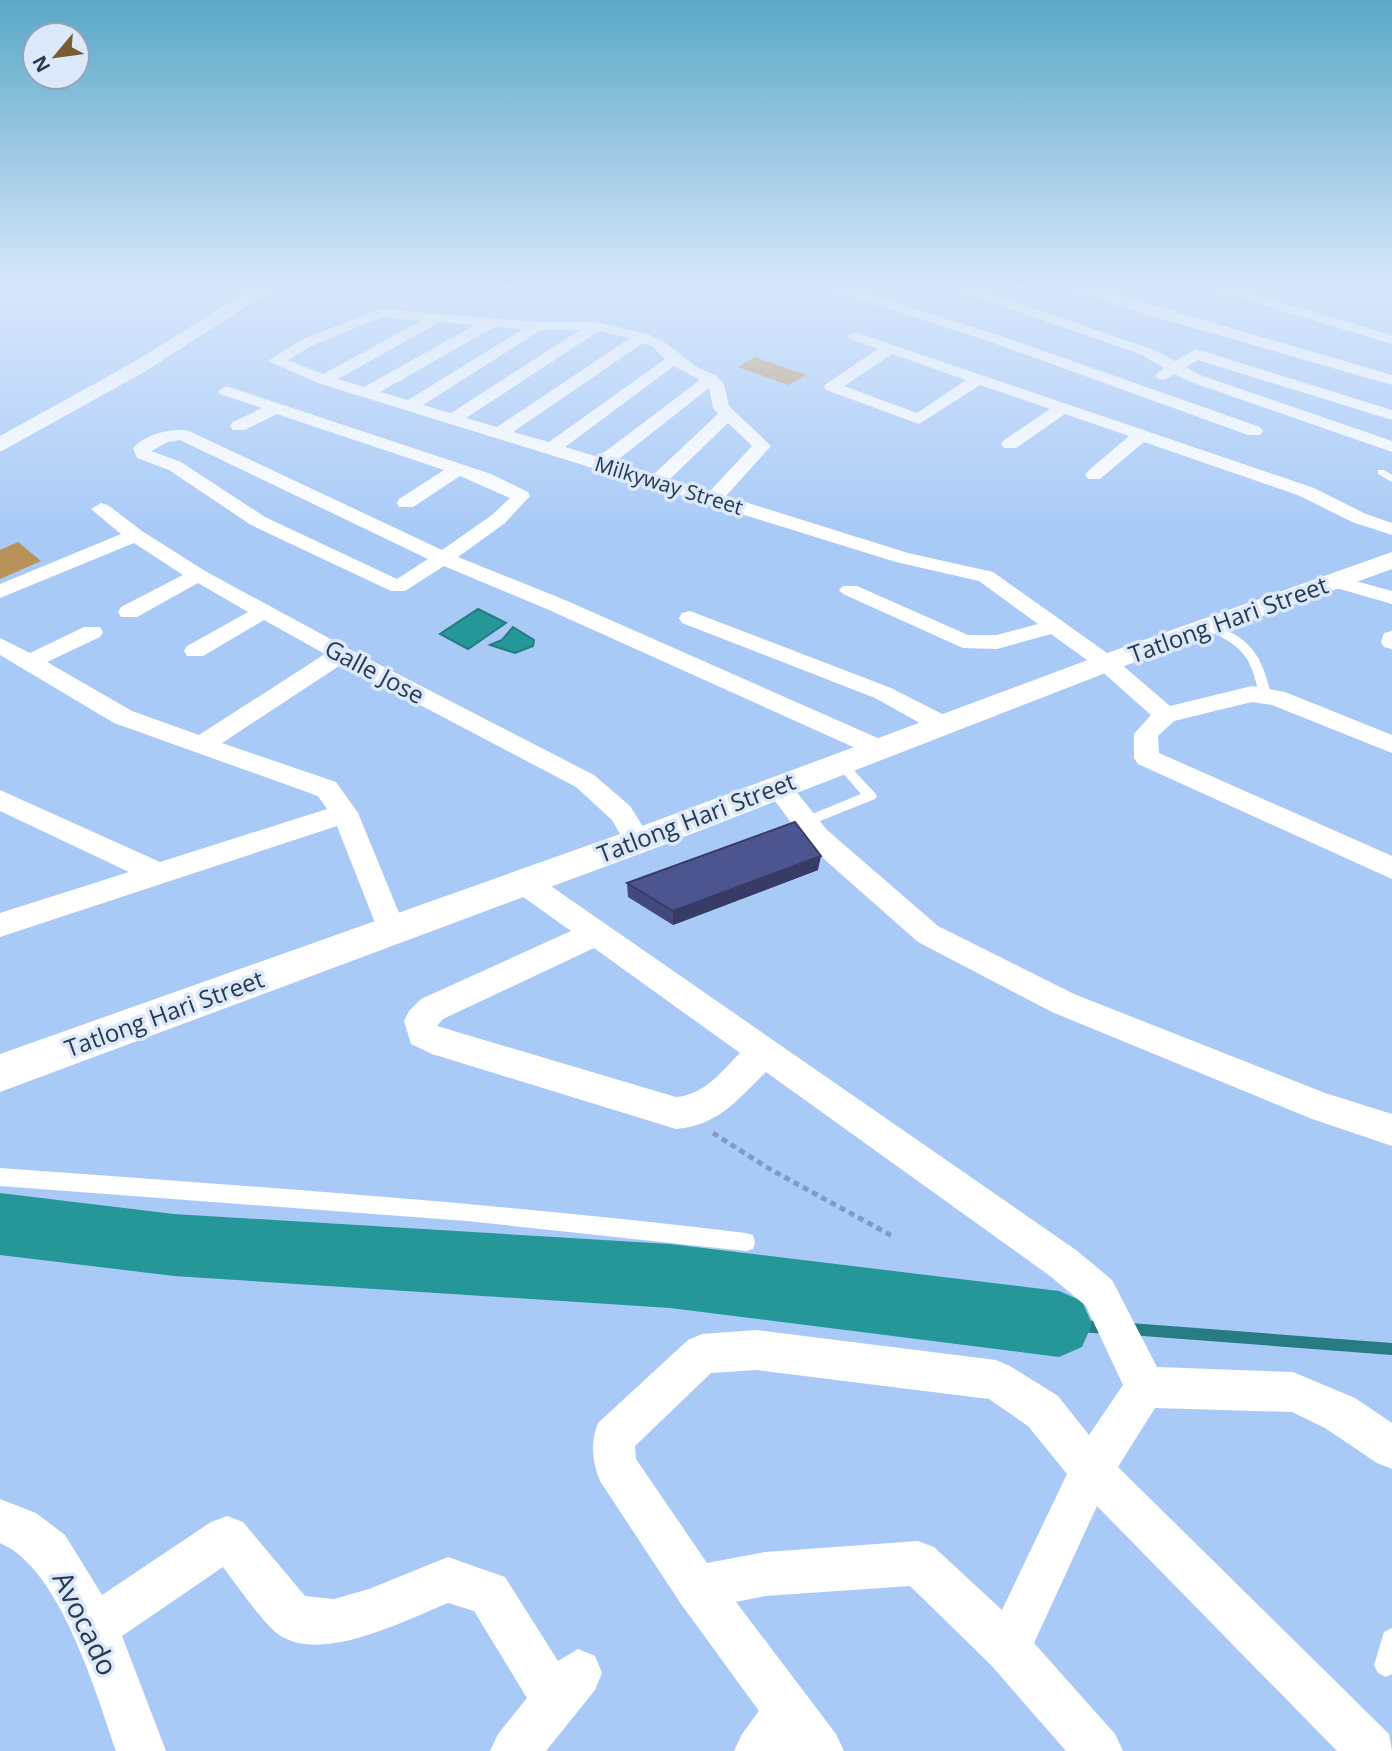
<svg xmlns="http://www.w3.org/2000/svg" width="1392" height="1751" viewBox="0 0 1392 1751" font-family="'Open Sans',sans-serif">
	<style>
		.green { fill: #b89259 }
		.water { fill: #269798; stroke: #277b82; stroke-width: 2 }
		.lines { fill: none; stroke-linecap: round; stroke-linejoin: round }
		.stream { stroke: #277b82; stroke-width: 12 }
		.river { fill: #269798; fill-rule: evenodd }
		.path { stroke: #809cc2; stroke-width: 5; stroke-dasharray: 6 4.5; stroke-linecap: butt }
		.service { fill: #fff; fill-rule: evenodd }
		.minor { fill: #fff; fill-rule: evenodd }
		.tertiary { fill: #fff; fill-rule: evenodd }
		.wall { fill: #42497c }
		.shaded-wall { fill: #363c65 }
		.building { fill: #4d5590; stroke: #363c65; stroke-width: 2 }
		.labels { text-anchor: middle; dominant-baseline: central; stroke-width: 7; stroke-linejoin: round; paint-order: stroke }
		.far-street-label { font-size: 21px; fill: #283950; stroke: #dce9fa }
		.street-label { font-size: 24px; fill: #283950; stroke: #dce9fa }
		.near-street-label { font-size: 28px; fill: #283950; stroke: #dce9fa }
	</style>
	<rect width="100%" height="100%" fill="#a9caf7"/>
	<path class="green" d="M 755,357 L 806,375 L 788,385 L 738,367 Z
		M 18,542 L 41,561 L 0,579 L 0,550 Z"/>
	<path class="water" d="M 478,609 L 506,623 L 468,649 L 440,634 Z
		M 513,627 L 534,640 L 533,646 L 515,653 L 490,645 L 502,640 Z"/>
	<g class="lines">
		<path class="stream" d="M 1059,1324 L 1106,1328
			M 1130,1329 L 1392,1349"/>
		<path class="river" d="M 0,1193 L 174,1214 L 670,1244 L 1059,1291 L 1082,1301 L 1092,1324 L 1082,1347 L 1059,1357 L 670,1308 L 174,1276 L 0,1255 Z"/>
		<path class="path" d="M 713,1133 L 768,1168 L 894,1237"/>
		<path class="service" d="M 1378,470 L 1384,470 L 1392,475 L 1392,482 L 1378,474 Z
			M 1209,624 C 1250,636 1262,655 1271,695 L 1269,698 L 1261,698 L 1259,695 C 1251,655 1242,646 1205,629 L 1204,627 Z
			M 840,759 L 844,760 L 875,793 L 877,796 L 875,799 L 810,825 L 800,825 L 798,822 L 800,819 L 861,794 L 834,763 Z
			M 0,1168 C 249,1186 498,1203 746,1233 L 753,1235 L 755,1242 L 753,1249 L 746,1251 L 467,1221 L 0,1186 Z
			M 1392,1628 L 1392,1674 L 1386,1677 L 1378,1673 L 1374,1665 L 1384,1632 Z"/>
		<path class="minor" d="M 769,285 L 786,285 L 775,291 L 770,290 Z
			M 816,285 L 839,285 L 1001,336 L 1260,427 L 1263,431 L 1260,435 L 1248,435 L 991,342 Z
			M 943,285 L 965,285 L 1152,349 L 1175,361 L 1196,349 L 1392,410 L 1392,420 L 1198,360 L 1186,367 L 1200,375 L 1392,441 L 1392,452 L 1188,381 L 1175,374 L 1163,380 L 1157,378 L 1155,375 L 1164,368 L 1142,355 Z
			M 1062,285 L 1084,285 L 1392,375 L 1392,385 L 1124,308 Z
			M 1198,285 L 1221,285 L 1392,335 L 1392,344 Z
			M 380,309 L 538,322 L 597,322 L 647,334 L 663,341 L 697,367 L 717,376 L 724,384 L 729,406 L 771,446 L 726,496 L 908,553 L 993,572 L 1114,658 L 1170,706 L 1252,686 L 1285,692 L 1392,735 L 1392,753 L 1272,705 L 1252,702 L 1174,721 L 1158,736 L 1159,753 L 1392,856 L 1392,879 L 1138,764 L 1134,758 L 1134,734 L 1151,715 L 1098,668 L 1051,634 L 997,649 L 963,648 L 843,594 L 839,590 L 843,586 L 857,586 L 968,635 L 997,635 L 1038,624 L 979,581 L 896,562 L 318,383 L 268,361 L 301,340 ZM 382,317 L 421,321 L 323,374 L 288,360 L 311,346 ZM 440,322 L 475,325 L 364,387 L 338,379 ZM 494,327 L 523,329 L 408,400 L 380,392 ZM 541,330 L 580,330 L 451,413 L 423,405 ZM 599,331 L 630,338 L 497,427 L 466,418 ZM 643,343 L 653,347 L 665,359 L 549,442 L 513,432 ZM 674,366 L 700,380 L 598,457 L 565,447 ZM 709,388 L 713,408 L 718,414 L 654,474 L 615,462 ZM 728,423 L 752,446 L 710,491 L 670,479 Z
			M 855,332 L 1314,488 L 1366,514 L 1392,523 L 1392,535 L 1352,522 L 1300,496 L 1144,442 L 1100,479 L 1088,479 L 1085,475 L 1088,471 L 1129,436 L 1065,414 L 1016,448 L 1004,448 L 1001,444 L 1004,440 L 1050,409 L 980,385 L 919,424 L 826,390 L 824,387 L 826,384 L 878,349 L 850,339 L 848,336 ZM 892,354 L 966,380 L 917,413 L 844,386 Z
			M 226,386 L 491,474 L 528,492 L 530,496 L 505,523 L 458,557 L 565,600 L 889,743 L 892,749 L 889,755 L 880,758 L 871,755 L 549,610 L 444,566 L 405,591 L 391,591 L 251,525 L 169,470 L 137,458 L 133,448 C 145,434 172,427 189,431 L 442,550 L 492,515 L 510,498 L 460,476 L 413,507 L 399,507 L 397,503 L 399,499 L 444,470 L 277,414 L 245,430 L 233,430 L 230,426 L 233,422 L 262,408 L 220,394 L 218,391 ZM 180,440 L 428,559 L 397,579 L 265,517 L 181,462 L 151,451 L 168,442 Z
			M 101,503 L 108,505 L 142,531 L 205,571 L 349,649 L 594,775 L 630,806 L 652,841 L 648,848 L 638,851 L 628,848 L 612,820 L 576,787 L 342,664 L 222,743 L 336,782 L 358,813 L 406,930 L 401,938 L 391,942 L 381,938 L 337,826 L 0,937 L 0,913 L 129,872 L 0,811 L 0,790 L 160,862 L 327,809 L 318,796 L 114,723 L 0,655 L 0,638 L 30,653 L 84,627 L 100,627 L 103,632 L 100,637 L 47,662 L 132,711 L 199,735 L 325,654 L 264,620 L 203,656 L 187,656 L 184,651 L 187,646 L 248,612 L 198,583 L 137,617 L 121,617 L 118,612 L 121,607 L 183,575 L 134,543 L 0,598 L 0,584 L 121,534 L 91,509 Z
			M 1333,575 L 1392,591 L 1392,604 L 1326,585 L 1323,581 L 1326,577 Z
			M 690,611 L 891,688 L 952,719 L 955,725 L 952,731 L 943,733 L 934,731 L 875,698 L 682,623 L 679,618 L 682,613 Z
			M 1392,631 L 1392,649 L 1384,647 L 1381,642 L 1384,633 Z
			M 777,777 L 786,779 L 827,830 L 938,926 L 1074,994 L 1325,1093 L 1392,1114 L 1392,1146 L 1312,1119 L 1052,1012 L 918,942 L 807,844 L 764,786 L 768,779 Z
			M 522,870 L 532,873 L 1076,1250 L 1112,1280 L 1157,1367 L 1293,1372 L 1355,1398 L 1392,1423 L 1392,1469 L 1377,1463 L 1325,1428 L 1292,1412 L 1155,1408 L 1118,1467 L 1389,1734 L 1392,1751 L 1337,1751 L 1097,1506 L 1034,1643 L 1115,1734 L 1123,1751 L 1066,1751 L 991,1665 L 910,1586 L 765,1596 L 736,1602 L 836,1734 L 844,1751 L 734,1751 L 742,1734 L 759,1711 L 681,1604 L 600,1481 C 592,1461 590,1443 598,1423 L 688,1340 L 702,1334 L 756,1330 L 996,1360 L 1010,1366 L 1058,1396 L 1089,1435 L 1123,1385 L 1086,1306 L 1050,1276 L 766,1072 C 737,1100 719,1125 676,1129 L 432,1054 L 411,1044 L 404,1021 L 409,1011 L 421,999 L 571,931 L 512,889 L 508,881 L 512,873 ZM 594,948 L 740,1053 C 721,1072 704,1095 676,1097 L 437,1026 L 443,1019 ZM 756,1370 L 989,1399 L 1028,1426 L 1067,1474 L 1002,1610 L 934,1547 L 918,1541 L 765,1552 L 707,1563 L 636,1459 L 635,1446 L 711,1373 Z
			M 0,1499 L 36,1513 L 65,1535 L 102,1595 L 211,1522 L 227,1516 L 243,1522 L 305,1596 L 334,1599 L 369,1589 L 448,1557 L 505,1577 L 558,1661 L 578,1649 L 595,1656 L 602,1673 L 595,1690 L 546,1751 L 490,1751 L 498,1734 L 527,1698 L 474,1611 L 448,1603 C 406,1620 320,1665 278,1634 C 264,1624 235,1583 223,1567 L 122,1636 L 166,1751 L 116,1751 C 96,1693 60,1568 0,1543 Z"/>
		<path class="tertiary" d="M 258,285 L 279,285 L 146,371 L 0,452 L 0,436 L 132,363 Z
			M 1392,552 L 1392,569 L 1116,669 L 650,850 L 0,1092 L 0,1054 L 626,832 L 1096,657 Z"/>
	</g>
	<path class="wall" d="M 818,870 L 673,925 L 628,897 L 627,883 Z"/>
	<path class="shaded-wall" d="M 821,856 L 818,870 L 673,925 L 673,911 Z"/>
	<path class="building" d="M 795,822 L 821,856 L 673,911 L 627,883 Z"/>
	<linearGradient id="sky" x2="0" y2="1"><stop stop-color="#5aa8c8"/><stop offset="0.54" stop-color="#d8e7fb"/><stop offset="1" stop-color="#d8e7fb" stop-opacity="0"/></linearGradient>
	<rect width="1392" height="531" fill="url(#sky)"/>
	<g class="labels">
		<g class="far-street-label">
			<text transform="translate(669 485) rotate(17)">Milkyway Street</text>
		</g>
		<g class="street-label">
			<text transform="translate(1228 619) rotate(-20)">Tatlong Hari Street</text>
			<text transform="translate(375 671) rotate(28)">Galle Jose</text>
			<text transform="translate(696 817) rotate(-21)">Tatlong Hari Street</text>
			<text transform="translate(164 1013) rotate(-20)">Tatlong Hari Street</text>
		</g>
		<g class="near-street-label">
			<text transform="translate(86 1623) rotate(64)">Avocado</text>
		</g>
	</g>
	<g transform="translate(56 56) rotate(241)"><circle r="33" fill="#dce9fa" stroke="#94a3b6" stroke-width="2"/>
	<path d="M0-5L12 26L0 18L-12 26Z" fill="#795c2f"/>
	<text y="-10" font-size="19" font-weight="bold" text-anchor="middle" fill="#283950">N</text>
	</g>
</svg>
